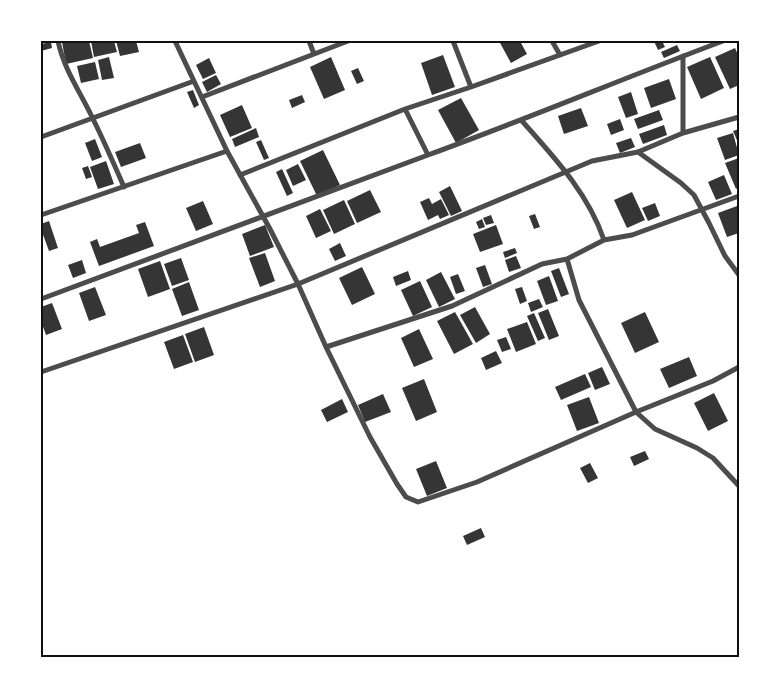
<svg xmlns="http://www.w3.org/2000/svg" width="780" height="699" viewBox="0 0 780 699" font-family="'Titillium Web',sans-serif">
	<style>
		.building { fill: #353535 }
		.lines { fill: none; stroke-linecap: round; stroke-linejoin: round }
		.minor { stroke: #4c4c4c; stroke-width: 5 }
		.neatline { fill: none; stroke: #111; stroke-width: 2 }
	</style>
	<rect width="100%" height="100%" fill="#fff"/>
	<path class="building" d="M 89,41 L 93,58 L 66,64 L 62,42 Z
		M 91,41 L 114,41 L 117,52 L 94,57 Z
		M 116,41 L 136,41 L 139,52 L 120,56 Z
		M 499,41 L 520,41 L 527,54 L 511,63 Z
		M 654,41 L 662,41 L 665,47 L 658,50 Z
		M 51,42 L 52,48 L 41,51 L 41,44 Z
		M 677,45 L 680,51 L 664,58 L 661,52 Z
		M 735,48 L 739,57 L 739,85 L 730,89 L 715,57 Z
		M 443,55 L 455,87 L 432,95 L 421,63 Z
		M 109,57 L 114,78 L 102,80 L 98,60 Z
		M 331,57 L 345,90 L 324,99 L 310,67 Z
		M 710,57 L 724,88 L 701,99 L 687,67 Z
		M 209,58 L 216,73 L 203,79 L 196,65 Z
		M 95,62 L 99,79 L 81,83 L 77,66 Z
		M 358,68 L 364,81 L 357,84 L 351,71 Z
		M 216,75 L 221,84 L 207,92 L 202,82 Z
		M 669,79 L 676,99 L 651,108 L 644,88 Z
		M 193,90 L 199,105 L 194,108 L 187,92 Z
		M 631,92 L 638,114 L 626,118 L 618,97 Z
		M 302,95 L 305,102 L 292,108 L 289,100 Z
		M 461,98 L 479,130 L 456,143 L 438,110 Z
		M 242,105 L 252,128 L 230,137 L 220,115 Z
		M 581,108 L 588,126 L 564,134 L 558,116 Z
		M 659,110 L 663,120 L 638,129 L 634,119 Z
		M 620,119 L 624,130 L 611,135 L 607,124 Z
		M 664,125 L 667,135 L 643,144 L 639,134 Z
		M 256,128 L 259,137 L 235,147 L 232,139 Z
		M 739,129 L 739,145 L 733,131 Z
		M 733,133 L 739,155 L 725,160 L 717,138 Z
		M 631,138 L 635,147 L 620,153 L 616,143 Z
		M 95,139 L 102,157 L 92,161 L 85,143 Z
		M 261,140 L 269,158 L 264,160 L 256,142 Z
		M 140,143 L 146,158 L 121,167 L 115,152 Z
		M 323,150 L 340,185 L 317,196 L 300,161 Z
		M 739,158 L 739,187 L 736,189 L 725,163 Z
		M 106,161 L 114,184 L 98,189 L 90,167 Z
		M 298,164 L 306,180 L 293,186 L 286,170 Z
		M 88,166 L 92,177 L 86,179 L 82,168 Z
		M 282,169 L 293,193 L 287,196 L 276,172 Z
		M 724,175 L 732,194 L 716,200 L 708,182 Z
		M 450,186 L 462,211 L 451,216 L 439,192 Z
		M 370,190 L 381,212 L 357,223 L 347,201 Z
		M 632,192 L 645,220 L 627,228 L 614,200 Z
		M 429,198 L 432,204 L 441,199 L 449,215 L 440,219 L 438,215 L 428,220 L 420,202 Z
		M 344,200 L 355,224 L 334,234 L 323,210 Z
		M 203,201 L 213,224 L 196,231 L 186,208 Z
		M 655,203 L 660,216 L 648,221 L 642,208 Z
		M 737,206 L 739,211 L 739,233 L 727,237 L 718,213 Z
		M 320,209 L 331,231 L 316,238 L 306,216 Z
		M 535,214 L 540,227 L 534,229 L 529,216 Z
		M 491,215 L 494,223 L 486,225 L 483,218 Z
		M 482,219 L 485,227 L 479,229 L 476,222 Z
		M 49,221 L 58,248 L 49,251 L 41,229 L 41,224 Z
		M 145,222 L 154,246 L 99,266 L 90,242 L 97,239 L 100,247 L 139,233 L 136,225 Z
		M 265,225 L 274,247 L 250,256 L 242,234 Z
		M 496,225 L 503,244 L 480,252 L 473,234 Z
		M 340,243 L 346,256 L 335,261 L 329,249 Z
		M 515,248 L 517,253 L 505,258 L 503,252 Z
		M 265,253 L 275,281 L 260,287 L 249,258 Z
		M 516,256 L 521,268 L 509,272 L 505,260 Z
		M 181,258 L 189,280 L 172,286 L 164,264 Z
		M 82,260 L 86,273 L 73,278 L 68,265 Z
		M 160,261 L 170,289 L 148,297 L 138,269 Z
		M 485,265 L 492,284 L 483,287 L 476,268 Z
		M 362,267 L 375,294 L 352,305 L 339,278 Z
		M 559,268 L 569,294 L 561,297 L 551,271 Z
		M 408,271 L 411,280 L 396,286 L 393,277 Z
		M 441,272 L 455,299 L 439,307 L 426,280 Z
		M 458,274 L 465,291 L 456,294 L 450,277 Z
		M 549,276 L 558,301 L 546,305 L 537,281 Z
		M 420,281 L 432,307 L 413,316 L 401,290 Z
		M 189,282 L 199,310 L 182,316 L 172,289 Z
		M 95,287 L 106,315 L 89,321 L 79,293 Z
		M 522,287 L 527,301 L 520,304 L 515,289 Z
		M 539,299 L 543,307 L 531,312 L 528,303 Z
		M 52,303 L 62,329 L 46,335 L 41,321 L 41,307 Z
		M 475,307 L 490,334 L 476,343 L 460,315 Z
		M 548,309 L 559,336 L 549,340 L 538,313 Z
		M 455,312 L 473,344 L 454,354 L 437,321 Z
		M 645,312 L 659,342 L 635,353 L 621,323 Z
		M 534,313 L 545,338 L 538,341 L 527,316 Z
		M 527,322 L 536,344 L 516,352 L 507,329 Z
		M 204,327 L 214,355 L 195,362 L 185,334 Z
		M 419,329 L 433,359 L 414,367 L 401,338 Z
		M 183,335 L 193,362 L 174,369 L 164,342 Z
		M 506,337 L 511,349 L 502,352 L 497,340 Z
		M 496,351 L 502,363 L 486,370 L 481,358 Z
		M 689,357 L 697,376 L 669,388 L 660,369 Z
		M 602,367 L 610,384 L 595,390 L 588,373 Z
		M 585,374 L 591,387 L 561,400 L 555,387 Z
		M 424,379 L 437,412 L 416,421 L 402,388 Z
		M 714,393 L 728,421 L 708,431 L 694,403 Z
		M 383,394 L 391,412 L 365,422 L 358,405 Z
		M 589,397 L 599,423 L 577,431 L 567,405 Z
		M 342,399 L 348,412 L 327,422 L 321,410 Z
		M 645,451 L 649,459 L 634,466 L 630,457 Z
		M 436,461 L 447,488 L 427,496 L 416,469 Z
		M 590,463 L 598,478 L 588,483 L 580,468 Z
		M 481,528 L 485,537 L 467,545 L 463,536 Z"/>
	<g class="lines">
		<path class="minor" d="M 58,41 C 64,70 81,93 93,119 C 104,141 114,164 124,187
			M 175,41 L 227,151 L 270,229 L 298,284 L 326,347 L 452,306 L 542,264 L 567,259 L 579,300 L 636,412 L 713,381 L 739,367
			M 309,41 L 314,54
			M 453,41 L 471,87 L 599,41
			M 552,41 L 560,55
			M 683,56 L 683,133
			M 471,87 L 405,109 L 428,155 C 527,119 624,78 723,41
			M 202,97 L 348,41
			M 522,121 C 554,157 588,193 604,240 L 567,259
			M 41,137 L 194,81
			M 638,152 L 681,183 L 694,195 L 709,223 L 725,256 L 739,275
			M 240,175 L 405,109
			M 41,215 L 227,151
			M 604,240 L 632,235 L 739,196
			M 41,299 L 428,155
			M 326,347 L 370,437 L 397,484 L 406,497 L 418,502 L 477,482 L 636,412 L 655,429 L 697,448 L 713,458 L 739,486
			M 41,372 L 298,284 L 592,161 L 638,152 L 683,133 L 739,117"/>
	</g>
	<rect width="780" height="699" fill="none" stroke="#ffffff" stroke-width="85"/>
	<rect x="42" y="42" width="696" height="614" class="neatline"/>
</svg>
